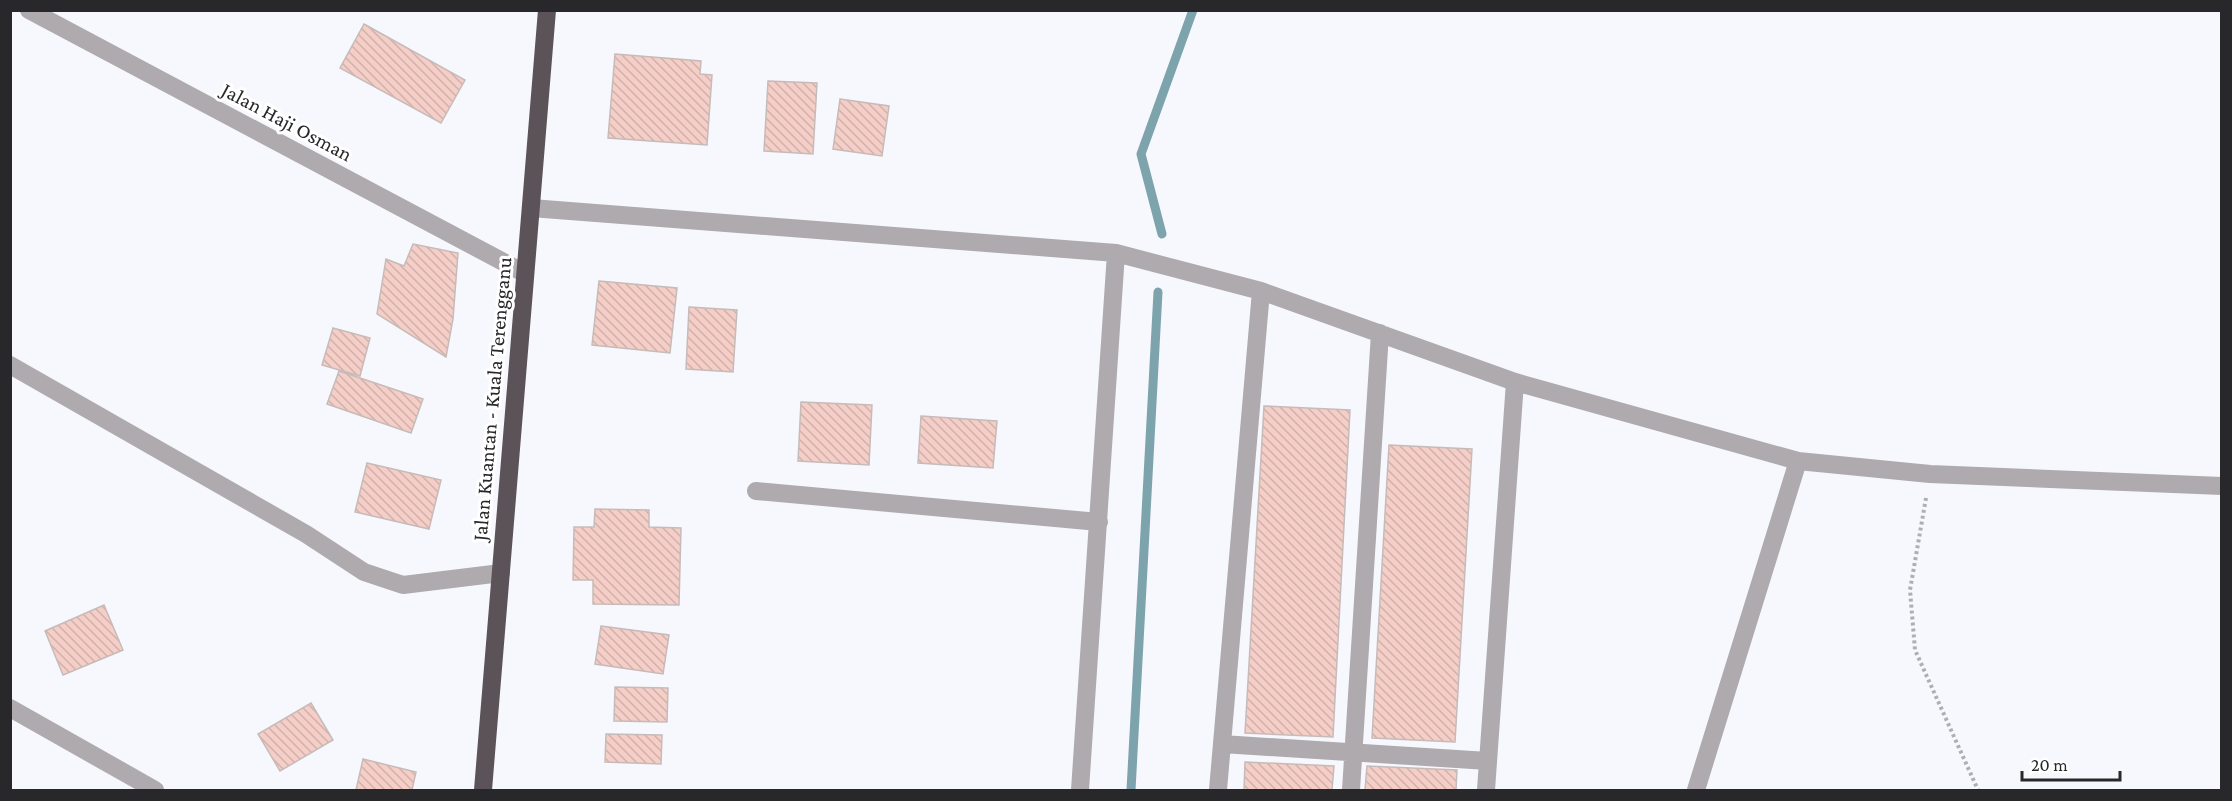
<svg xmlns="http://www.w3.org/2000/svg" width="2232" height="801" viewBox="0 0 2232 801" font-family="'Crimson Pro',serif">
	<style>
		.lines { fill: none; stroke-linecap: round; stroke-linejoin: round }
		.stream { stroke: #7da4ad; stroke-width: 9 }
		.building { fill: url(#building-back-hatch); stroke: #c7bbb9; stroke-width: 1.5 }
		.path { stroke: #aeafb3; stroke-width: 4; stroke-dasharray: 3 3; stroke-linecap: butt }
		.minor { stroke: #aeaaad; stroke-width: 18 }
		.highway { stroke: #5b5358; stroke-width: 18 }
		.labels { text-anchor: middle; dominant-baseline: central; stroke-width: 6; stroke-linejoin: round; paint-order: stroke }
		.street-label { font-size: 21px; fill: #28282b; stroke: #fff }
	</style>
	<defs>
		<pattern id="building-back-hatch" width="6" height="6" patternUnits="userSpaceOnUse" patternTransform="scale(1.5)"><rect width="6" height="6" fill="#f4cec7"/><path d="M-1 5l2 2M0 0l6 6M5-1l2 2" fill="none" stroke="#d1b1ab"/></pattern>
	</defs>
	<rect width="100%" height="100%" fill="#f7f8fd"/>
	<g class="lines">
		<path class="stream" d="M 1162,234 L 1141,154 L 1193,10
			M 1131,790 L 1158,292"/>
	</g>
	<path class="building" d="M 364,24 L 465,80 L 441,123 L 340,68 Z
		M 615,54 L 701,61 L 700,74 L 712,75 L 707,145 L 608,138 Z
		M 768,81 L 817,83 L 813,154 L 764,151 Z
		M 840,99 L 889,106 L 882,156 L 833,149 Z
		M 413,244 L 458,253 L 453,319 L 446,357 L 377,314 L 386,259 L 404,266 Z
		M 599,281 L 677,288 L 670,353 L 592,345 Z
		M 689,307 L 737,310 L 733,372 L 686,369 Z
		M 333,328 L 370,338 L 360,376 L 322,365 Z
		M 339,371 L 423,399 L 411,433 L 327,404 Z
		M 801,402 L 872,405 L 869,465 L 798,461 Z
		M 1264,406 L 1350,410 L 1333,737 L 1245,733 Z
		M 921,416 L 997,421 L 993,468 L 918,463 Z
		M 1389,445 L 1472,449 L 1455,742 L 1372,738 Z
		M 367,463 L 441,480 L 429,529 L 355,512 Z
		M 595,509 L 649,510 L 649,527 L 681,528 L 679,605 L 593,604 L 593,580 L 573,580 L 574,527 L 594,527 Z
		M 104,605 L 123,650 L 63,675 L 45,631 Z
		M 601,626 L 669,635 L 663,674 L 595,664 Z
		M 615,687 L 668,688 L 667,722 L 614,721 Z
		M 311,703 L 333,740 L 280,771 L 258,734 Z
		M 606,734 L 662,735 L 661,764 L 605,762 Z
		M 363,759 L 416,772 L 412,790 L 356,790 Z
		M 1245,762 L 1334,766 L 1332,790 L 1244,790 Z
		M 1367,766 L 1457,770 L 1456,790 L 1365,790 Z"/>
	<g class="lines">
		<path class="path" d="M 1926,498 L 1910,590 L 1915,650 L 1978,790"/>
		<path class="minor" d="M 29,10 L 524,273
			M 531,208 L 1116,253 L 1261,291 L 1515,382 L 1798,461 L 1930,474 L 2222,486
			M 10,365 L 306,534 L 364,572 L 403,585 L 501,573
			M 756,491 L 1099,522
			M 10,708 L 155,790
			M 1222,744 L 1488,761
			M 1080,790 L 1116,253
			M 1218,790 L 1261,291
			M 1351,790 L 1380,333
			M 1486,790 L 1515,382
			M 1696,790 L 1798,461"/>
		<path class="highway" d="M 483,790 L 547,10"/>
	</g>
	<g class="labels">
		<g class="street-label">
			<text transform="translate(287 122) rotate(28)">Jalan Haji Osman</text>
			<text transform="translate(492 399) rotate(-85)">Jalan Kuantan - Kuala Terengganu</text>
		</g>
	</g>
	<rect width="2232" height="801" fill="none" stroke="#28282b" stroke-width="24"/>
	<path d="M2022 771v9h98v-9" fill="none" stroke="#28282b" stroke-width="3"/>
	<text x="2031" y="771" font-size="18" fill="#28282b" stroke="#ffffff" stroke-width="4.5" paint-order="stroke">20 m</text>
</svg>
